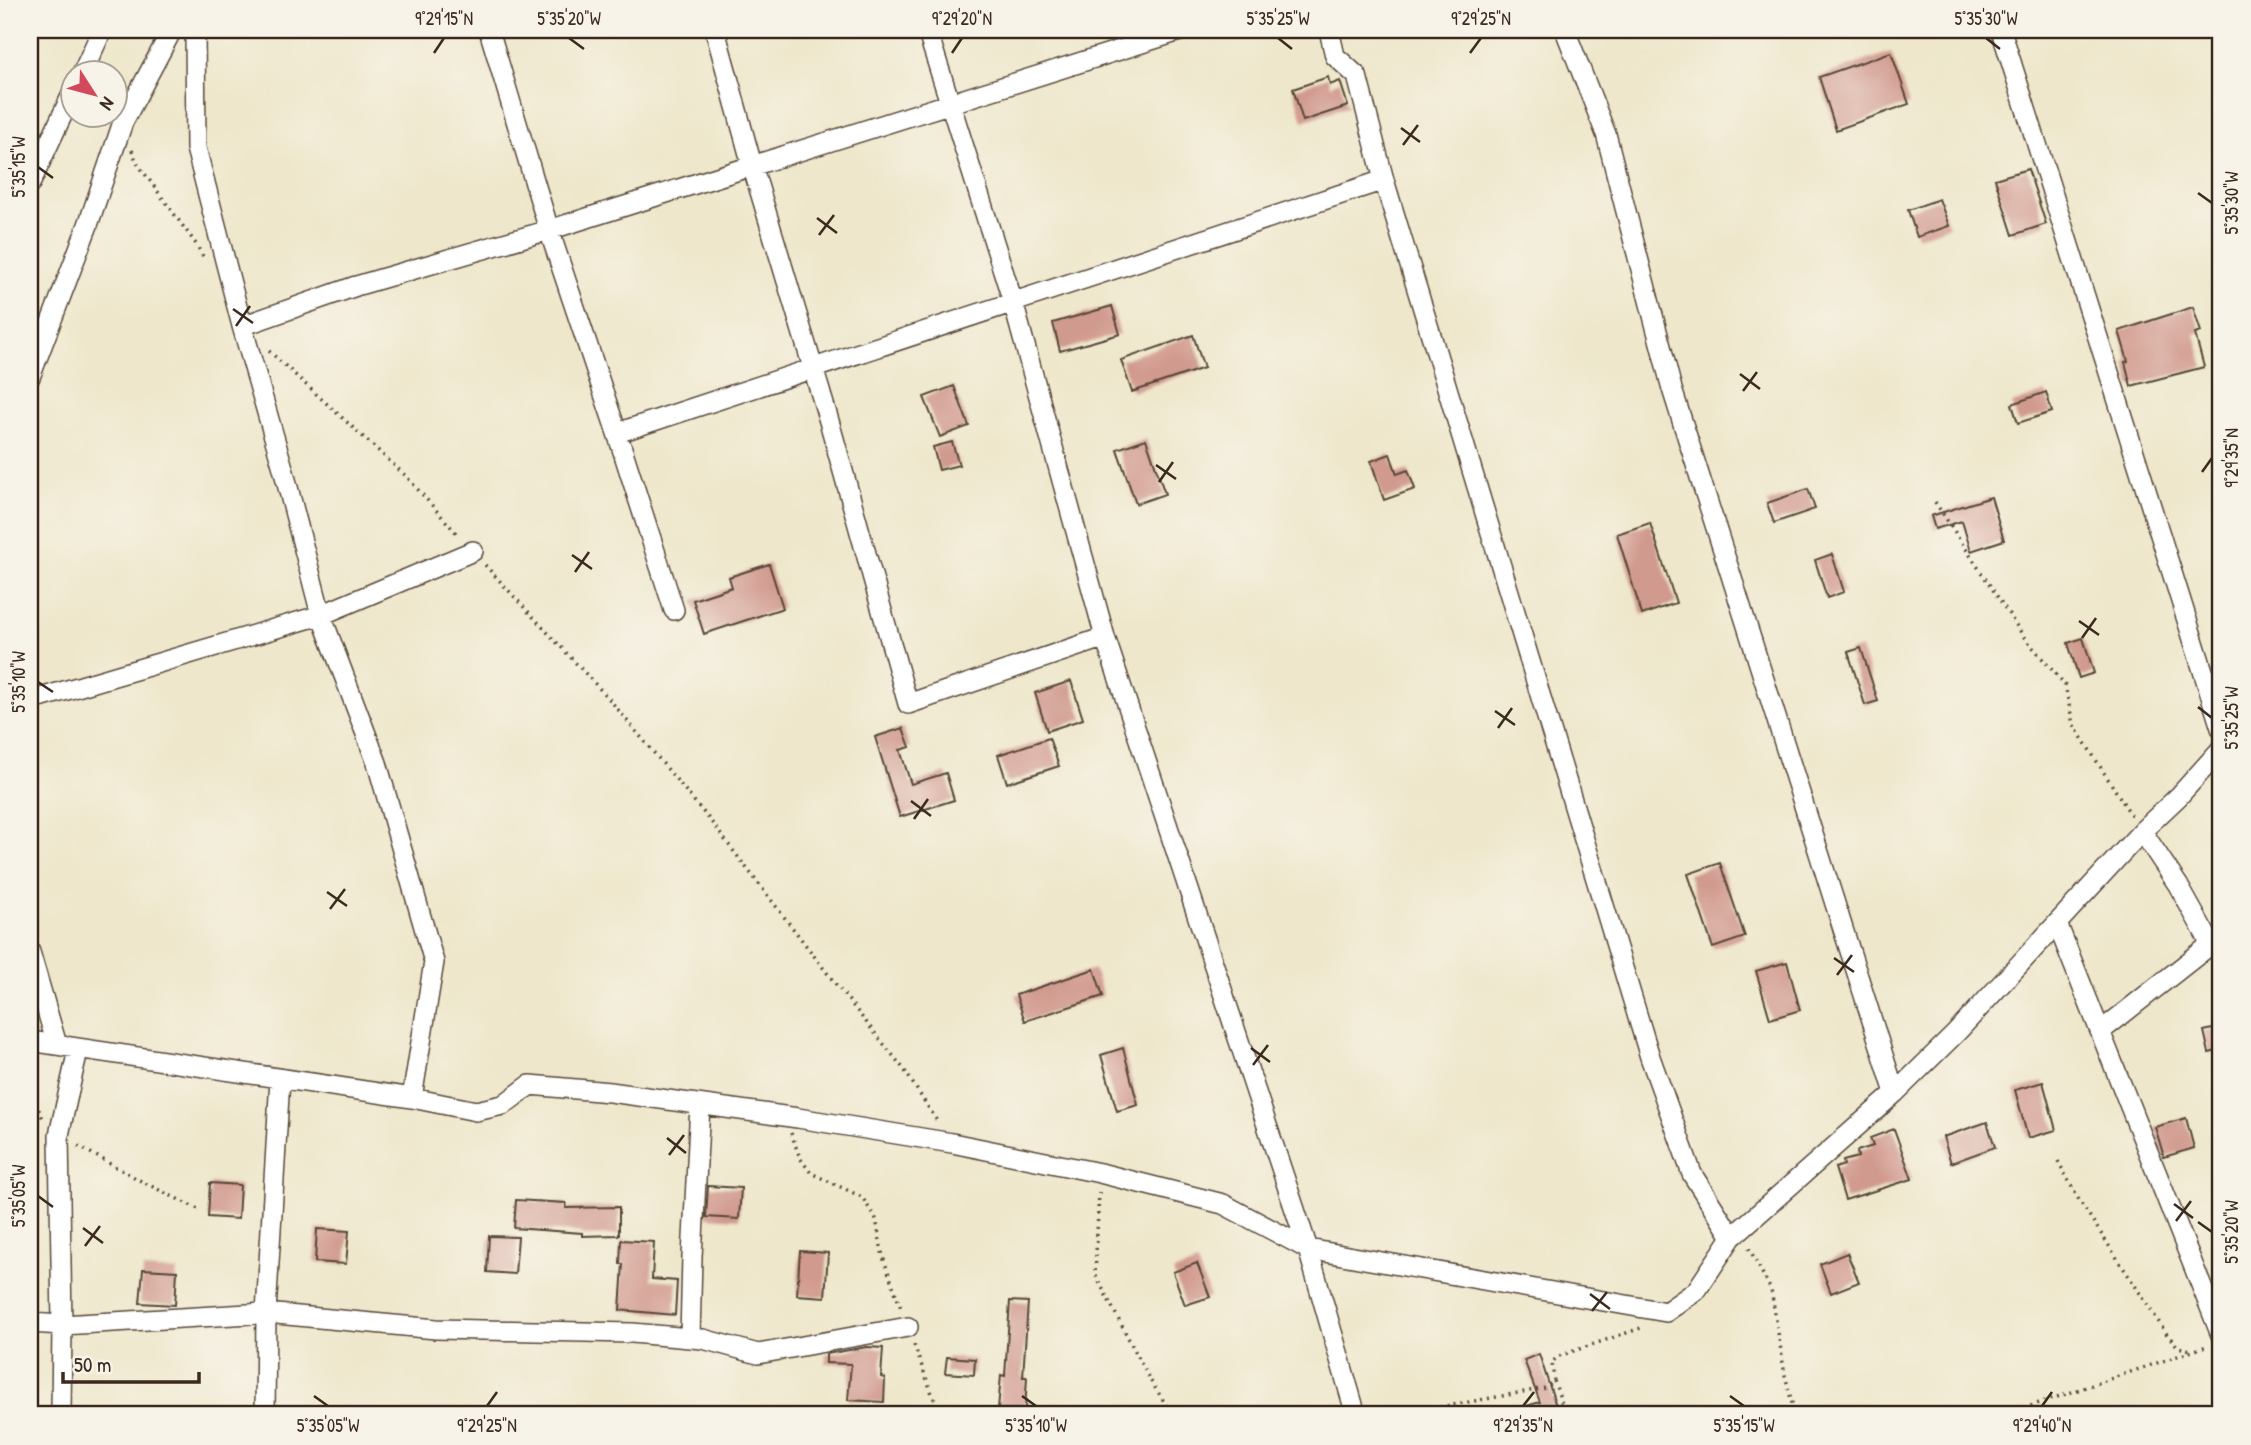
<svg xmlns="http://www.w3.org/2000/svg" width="2251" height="1445" viewBox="0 0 2251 1445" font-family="'Patrick Hand',sans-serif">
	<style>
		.building { fill: #d19a8e }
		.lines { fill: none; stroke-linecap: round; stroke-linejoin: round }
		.street-casing { stroke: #564638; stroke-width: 22 }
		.path { stroke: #564638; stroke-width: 3.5; stroke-dasharray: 2 5; stroke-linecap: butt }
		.street { stroke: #fff; stroke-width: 19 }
		.ticks { fill: none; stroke: #3b2a1e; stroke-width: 2.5 }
		.neatline { fill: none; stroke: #3b2a1e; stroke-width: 2.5 }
		.ticks-label { font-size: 18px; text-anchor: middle; fill: #3b2a1e }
	</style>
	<rect width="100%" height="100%" fill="#f7f3e8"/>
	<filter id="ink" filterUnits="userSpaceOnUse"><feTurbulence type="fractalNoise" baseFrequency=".0143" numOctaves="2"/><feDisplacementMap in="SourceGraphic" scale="14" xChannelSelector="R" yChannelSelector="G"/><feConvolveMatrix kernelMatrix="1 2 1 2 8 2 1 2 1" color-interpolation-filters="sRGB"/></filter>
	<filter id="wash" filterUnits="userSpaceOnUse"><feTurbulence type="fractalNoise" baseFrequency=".00686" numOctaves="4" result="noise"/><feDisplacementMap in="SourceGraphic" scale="28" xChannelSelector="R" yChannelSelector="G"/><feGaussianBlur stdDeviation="1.57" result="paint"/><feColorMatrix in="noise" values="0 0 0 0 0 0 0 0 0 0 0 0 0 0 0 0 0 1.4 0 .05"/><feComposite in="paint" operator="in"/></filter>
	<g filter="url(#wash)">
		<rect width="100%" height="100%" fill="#eee7cb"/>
		<g id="blocks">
			<path class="building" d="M 1891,52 L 1909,104 L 1836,130 L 1819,77 Z
				M 1328,77 L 1330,85 L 1340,81 L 1348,106 L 1303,121 L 1293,89 Z
				M 2028,169 L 2046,224 L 2013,235 L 1995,179 Z
				M 1939,199 L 1949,226 L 1917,237 L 1908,210 Z
				M 1112,306 L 1120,334 L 1060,351 L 1053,323 Z
				M 2193,307 L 2201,332 L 2195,334 L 2204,367 L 2131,386 L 2125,362 L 2128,361 L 2119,331 Z
				M 1193,335 L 1204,368 L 1132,392 L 1121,360 Z
				M 954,386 L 969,426 L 940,437 L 924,397 Z
				M 2046,392 L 2052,412 L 2018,423 L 2012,404 Z
				M 1146,439 L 1165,494 L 1136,504 L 1117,449 Z
				M 952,442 L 959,465 L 939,470 L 933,447 Z
				M 1390,454 L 1397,474 L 1408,470 L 1415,489 L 1384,500 L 1371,461 Z
				M 1808,489 L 1815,509 L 1774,523 L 1767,503 Z
				M 1991,497 L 2004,540 L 1971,551 L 1962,521 L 1935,529 L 1931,516 Z
				M 1650,523 L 1676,603 L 1642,615 L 1617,534 Z
				M 1832,554 L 1844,592 L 1827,598 L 1815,560 Z
				M 769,564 L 783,608 L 704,634 L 693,600 L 732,587 L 729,577 Z
				M 2083,638 L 2094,673 L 2079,678 L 2068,643 Z
				M 1861,648 L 1878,701 L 1865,705 L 1848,652 Z
				M 1071,681 L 1083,719 L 1047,731 L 1035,693 Z
				M 903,728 L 910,747 L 900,750 L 911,784 L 946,773 L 954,800 L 900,817 L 875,737 Z
				M 1049,738 L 1059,766 L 1007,783 L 998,755 Z
				M 1720,863 L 1745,937 L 1713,948 L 1688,874 Z
				M 1787,962 L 1800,1010 L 1770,1019 L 1756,971 Z
				M 1094,969 L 1103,996 L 1025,1021 L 1016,995 Z
				M 2221,1027 L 2221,1050 L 2209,1053 L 2204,1031 Z
				M 1123,1048 L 1138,1105 L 1117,1111 L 1101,1055 Z
				M 2043,1082 L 2056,1130 L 2028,1138 L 2015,1090 Z
				M 2186,1118 L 2194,1148 L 2164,1157 L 2155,1127 Z
				M 1987,1122 L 1995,1147 L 1951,1163 L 1943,1137 Z
				M 1894,1129 L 1912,1179 L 1845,1200 L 1835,1168 L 1844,1165 L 1843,1161 L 1858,1157 L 1857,1151 L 1873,1146 L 1870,1138 Z
				M 210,1183 L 240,1185 L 238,1219 L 208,1217 Z
				M 708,1186 L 741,1188 L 739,1219 L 706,1217 Z
				M 516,1200 L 566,1203 L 566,1208 L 619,1207 L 619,1235 L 582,1236 L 582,1233 L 514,1228 Z
				M 317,1229 L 349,1231 L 346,1264 L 315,1262 Z
				M 489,1236 L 518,1237 L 515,1274 L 487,1272 Z
				M 621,1240 L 654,1242 L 652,1279 L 677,1281 L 675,1315 L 620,1310 L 623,1264 L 620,1264 Z
				M 800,1251 L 828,1253 L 825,1297 L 797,1295 Z
				M 1847,1253 L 1859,1282 L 1831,1293 L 1820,1264 Z
				M 1197,1263 L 1210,1297 L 1185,1305 L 1173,1272 Z
				M 143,1269 L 177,1271 L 175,1305 L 140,1303 Z
				M 1010,1301 L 1028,1302 L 1023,1377 L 1027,1377 L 1025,1410 L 998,1409 L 1001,1375 L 1005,1376 Z
				M 867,1347 L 883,1348 L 881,1377 L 885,1378 L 884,1402 L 848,1400 L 851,1364 L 826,1363 L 826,1354 Z
				M 1539,1354 L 1559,1415 L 1508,1415 L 1507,1412 L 1540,1402 L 1524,1360 Z
				M 947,1357 L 975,1359 L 974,1375 L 945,1373 Z"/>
		</g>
	</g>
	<g filter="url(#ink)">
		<use href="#blocks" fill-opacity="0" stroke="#564638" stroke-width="2"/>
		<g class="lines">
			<defs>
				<path id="street" d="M 195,30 L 196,148 L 242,326 L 283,468 L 321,615 L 377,763 L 434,962 L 412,1098
					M 489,30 L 549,230 L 617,433 L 674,610
					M 715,30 L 752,165 L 829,421 L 908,704 L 1105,637
					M 927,30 L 1013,302 L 1105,637 L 1308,1249 L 1356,1415
					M 1329,30 L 1335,56 L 1357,76 L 1384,180 L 1650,1057 L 1692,1174 L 1732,1237
					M 1565,30 L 1606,134 L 1672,389 L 1895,1093
					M 2001,30 L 2221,728
					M 82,74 L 102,30
					M 30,184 L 74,90
					M 242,326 L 356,286 L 549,230 L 1183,30
					M 30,377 L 88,225 L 123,122 L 172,30
					M 617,433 L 1384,180
					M 30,701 L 321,615 L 473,551
					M 2057,923 L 2221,1335
					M 30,952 L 57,1045
					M 2101,1031 L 2205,949 L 2209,943 L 2207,937 L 2178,885 L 2142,831
					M 30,1041 L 412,1098 L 476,1111 L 503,1105 L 530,1085 L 610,1092 L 798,1118 L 952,1143 L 1100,1173 L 1223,1204 L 1308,1249 L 1666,1312 L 1696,1291 L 1732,1237 L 1895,1093 L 1957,1032 L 2142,831 L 2179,796 L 2221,749
					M 30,1323 L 62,1325 L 266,1313 L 436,1329 L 632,1333 L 690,1338 L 703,1339 L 758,1354 L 908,1327
					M 690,1338 L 692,1257 L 700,1105
					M 61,1415 L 62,1325 L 59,1135 L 78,1050
					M 265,1415 L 266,1313 L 280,1079"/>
			</defs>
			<use href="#street" class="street-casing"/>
			<path class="path" d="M 132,150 L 137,163 L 196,244 L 205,260
				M 269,351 L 406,476 L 459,536
				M 1935,502 L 2024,637 L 2065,685 L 2073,724 L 2133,818
				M 485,565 L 610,700 L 709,819 L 841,991 L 903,1068 L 939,1124
				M 30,1090 L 43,1119
				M 791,1133 L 800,1158 L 811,1173 L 862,1197 L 876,1219 L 883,1257 L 902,1311
				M 78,1146 L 143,1182 L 200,1210
				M 2058,1161 L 2079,1200 L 2166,1333 L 2178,1347 L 2191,1350
				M 1099,1192 L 1095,1274 L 1150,1380 L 1173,1415
				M 1749,1248 L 1771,1290 L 1785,1375 L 1795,1415
				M 914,1345 L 940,1415
				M 1554,1381 L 1566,1415
				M 1413,1415 L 1425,1410 L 1546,1388 L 1554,1381 L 1552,1362 L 1559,1356 L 1644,1327
				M 2004,1415 L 2207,1346"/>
			<use href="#street" class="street"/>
		</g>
	</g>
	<path class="ticks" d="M 569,38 L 584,49M 1278,38 L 1292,49M 1986,38 L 2000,49M 434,53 L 444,38M 952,53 L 962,38M 1470,53 L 1481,38M 1401,128 L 1420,142M 1403,145 L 1418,125M 38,167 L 53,178M 2198,193 L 2212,203M 817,218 L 837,233M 819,235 L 834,215M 233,309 L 253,323M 236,326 L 250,306M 1740,374 L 1760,389M 1743,391 L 1757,372M 1156,465 L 1176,479M 2202,472 L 2212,458M 1159,482 L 1173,462M 572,555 L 592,569M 575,572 L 589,552M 2079,621 L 2099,635M 2082,638 L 2096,618M 38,682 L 53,692M 2198,707 L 2212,718M 1495,711 L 1515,725M 1498,728 L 1512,708M 911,801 L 931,816M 914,819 L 928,799M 327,892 L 347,906M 330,909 L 345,889M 1834,958 L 1854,972M 1837,975 L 1852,955M 1251,1048 L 1270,1062M 1253,1065 L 1268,1045M 667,1138 L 686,1153M 669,1155 L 684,1135M 38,1196 L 53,1207M 2174,1204 L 2193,1218M 2176,1221 L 2191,1201M 2198,1222 L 2212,1232M 83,1228 L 103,1243M 85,1246 L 100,1226M 1590,1294 L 1610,1309M 1592,1311 L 1607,1292M 314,1396 L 328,1406M 1022,1396 L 1036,1406M 1730,1396 L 1744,1406M 487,1406 L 497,1392M 1523,1406 L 1534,1392M 2042,1406 L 2052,1392"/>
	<rect width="2251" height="1445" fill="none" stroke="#f7f3e8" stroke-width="77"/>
	<g transform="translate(94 94) rotate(126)"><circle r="33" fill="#f7f3e8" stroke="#aca397" stroke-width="2"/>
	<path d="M0-5L12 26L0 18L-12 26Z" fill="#d1495b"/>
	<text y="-10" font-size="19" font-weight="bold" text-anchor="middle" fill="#3b2a1e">N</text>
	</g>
	<path d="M63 1372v10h136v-10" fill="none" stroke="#3b2a1e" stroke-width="3.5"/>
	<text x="74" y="1372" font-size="21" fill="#3b2a1e" stroke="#f7f3e8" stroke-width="5" paint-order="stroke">50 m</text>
	<rect x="38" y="38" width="2174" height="1368" class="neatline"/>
	<g class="ticks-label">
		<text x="444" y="25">9°29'15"N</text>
		<text x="569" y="25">5°35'20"W</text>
		<text x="962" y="25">9°29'20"N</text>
		<text x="1278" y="25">5°35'25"W</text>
		<text x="1481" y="25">9°29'25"N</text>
		<text x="1986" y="25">5°35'30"W</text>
		<text transform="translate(19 167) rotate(-90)" y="6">5°35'15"W</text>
		<text transform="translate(2232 203) rotate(-90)" y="6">5°35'30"W</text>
		<text transform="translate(2232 458) rotate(-90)" y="6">9°29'35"N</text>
		<text transform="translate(19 682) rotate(-90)" y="6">5°35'10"W</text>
		<text transform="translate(2232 718) rotate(-90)" y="6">5°35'25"W</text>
		<text transform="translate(19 1196) rotate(-90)" y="6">5°35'05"W</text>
		<text transform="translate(2232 1232) rotate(-90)" y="6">5°35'20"W</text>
		<text x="328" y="1432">5°35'05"W</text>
		<text x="487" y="1432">9°29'25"N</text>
		<text x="1036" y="1432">5°35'10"W</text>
		<text x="1523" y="1432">9°29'35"N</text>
		<text x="1744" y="1432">5°35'15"W</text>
		<text x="2042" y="1432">9°29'40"N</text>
	</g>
</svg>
